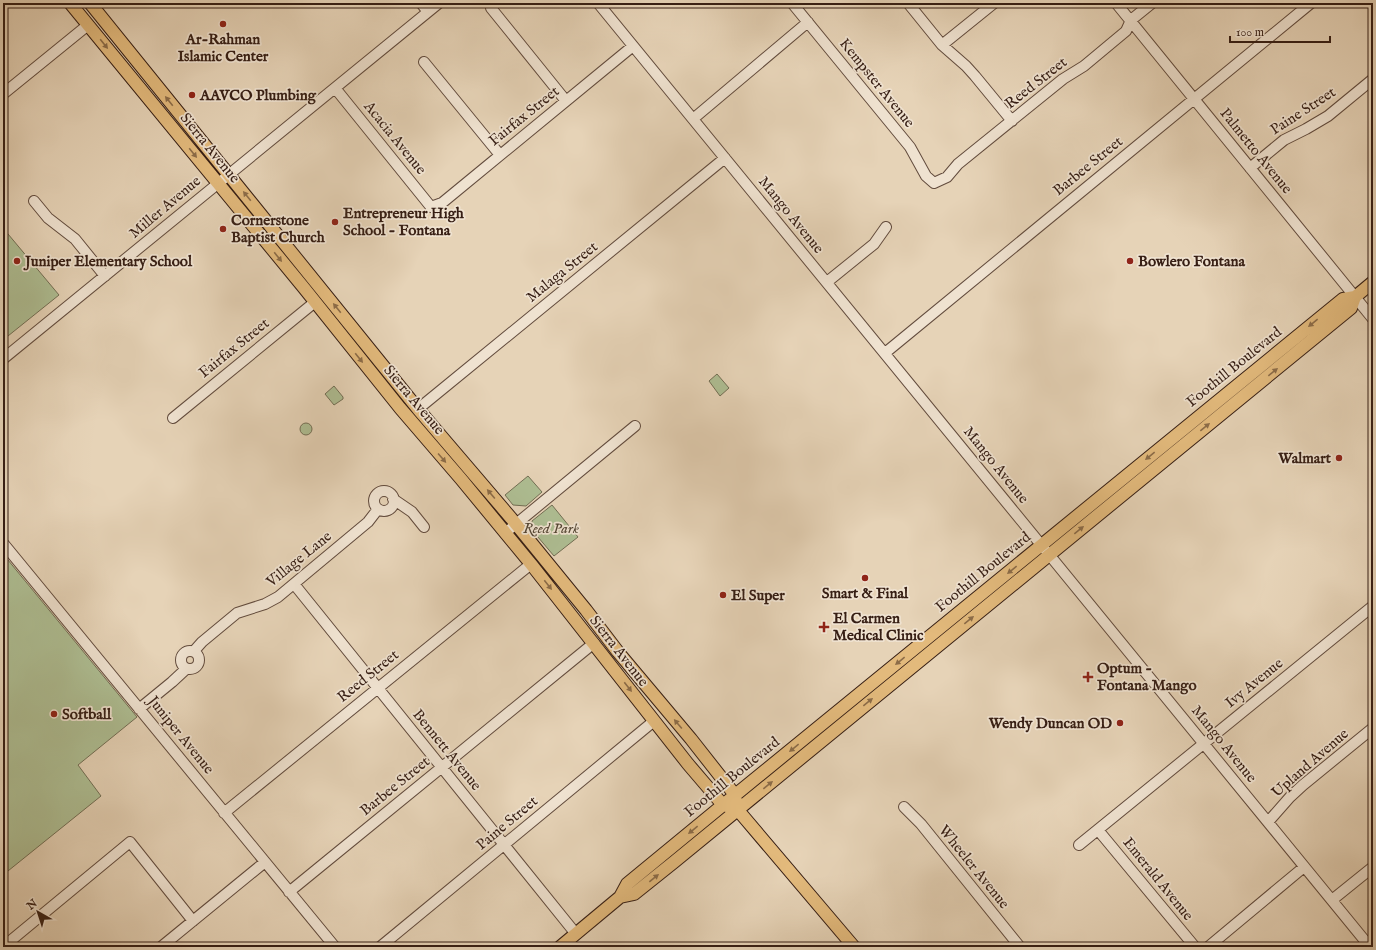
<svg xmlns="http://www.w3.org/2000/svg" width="1376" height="950" viewBox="0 0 1376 950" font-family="'IM FELL English',serif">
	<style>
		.green { fill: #aebe93; stroke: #726e54 }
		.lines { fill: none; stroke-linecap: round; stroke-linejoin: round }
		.minor-casing { stroke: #624b3d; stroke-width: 12 }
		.major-casing { stroke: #361e14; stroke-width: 14 }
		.minor { stroke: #efe2d0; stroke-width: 10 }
		.major { stroke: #e3ba7c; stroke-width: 12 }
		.oneway { fill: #8c6c48 }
		.poi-dot { fill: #8f2418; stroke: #efe2d0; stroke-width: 1.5 }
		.labels { text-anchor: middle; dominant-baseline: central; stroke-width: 3.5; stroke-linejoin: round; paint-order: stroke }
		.poi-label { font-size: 15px; font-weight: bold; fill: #361e14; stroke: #efe2d0; text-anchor: start }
		.street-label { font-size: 15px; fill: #361e14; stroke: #efe2d0 }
		.park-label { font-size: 15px; font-style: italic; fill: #544634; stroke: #efe2d0 }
	</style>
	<rect width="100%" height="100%" fill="#e6d3b7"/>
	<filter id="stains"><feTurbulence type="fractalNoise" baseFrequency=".005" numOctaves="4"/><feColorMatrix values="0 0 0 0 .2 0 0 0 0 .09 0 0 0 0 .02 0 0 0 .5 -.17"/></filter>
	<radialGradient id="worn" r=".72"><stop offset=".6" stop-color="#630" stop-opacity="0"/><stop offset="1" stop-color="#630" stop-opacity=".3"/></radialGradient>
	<path class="green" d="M 3,228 L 59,295 L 3,340 Z
		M 717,374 L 729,388 L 720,396 L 709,381 Z
		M 334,386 L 343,397 L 343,399 L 334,405 L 325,394 Z
		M300 429a6 6 0 1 1 12 0a6 6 0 1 1-12 0Z
		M 528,476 L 542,492 L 526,506 L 513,505 L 505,495 Z
		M 552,505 L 578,537 L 554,556 L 532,530 L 532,521 Z
		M 3,554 L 137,717 L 78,765 L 101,796 L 3,875 Z"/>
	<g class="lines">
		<defs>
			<path id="minor" d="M 421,3 L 428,12
				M 598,3 L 1370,947
				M 792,3 L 910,147 L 926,176 L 934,183 L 947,177 L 958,164 L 1063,79 L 1084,66 L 1126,31 L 1131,20 L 1152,3
				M 908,3 L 942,45 L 966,66 L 975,76 L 1012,121
				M 1116,3 L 1373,319
				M 491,8 L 566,101
				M 942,45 L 994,3
				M 424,62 L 500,155
				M 335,88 L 431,207 L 442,203 L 633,46
				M 3,94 L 88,25
				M 693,119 L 808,22
				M 1250,168 L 1284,140 L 1306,129 L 1328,116 L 1373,79
				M 34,201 L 48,218 L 75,239 L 105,276
				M 827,282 L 874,244 L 886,227
				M 885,353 L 1311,3
				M 3,359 L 439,3
				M 418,409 L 725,158
				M 173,418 L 315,302
				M374 501a10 10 0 1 1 20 0a10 10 0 1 1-20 0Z
				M 393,499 L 412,512 L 424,527
				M 510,529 L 635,426
				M 3,543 L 335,947
				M 294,584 L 576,934
				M181 660a9 9 0 1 1 18 0a9 9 0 1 1-18 0Z
				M 194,651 L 202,642 L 237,613 L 265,604 L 278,597 L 368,522 L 378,509
				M 139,709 L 172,682 L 186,669
				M 904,807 L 921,824 L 1020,947
				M 224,813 L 531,564
				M 1268,822 L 1290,797 L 1303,785 L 1373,728
				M 1098,830 L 1195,947
				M 1079,845 L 1373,606
				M 289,892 L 594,643
				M 1332,900 L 1373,867
				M 3,947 L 130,842 L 193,921
				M 161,947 L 265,862
				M 380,947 L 654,721
				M 1208,947 L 1304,867"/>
			<path id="major" d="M 70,3 L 304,288 L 400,408 L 461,479 L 531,564 L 688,764 L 723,805 L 737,809 L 854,947
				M 90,3 L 418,409 L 511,518 L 586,610 L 618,652 L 691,739 L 735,795 L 736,802
				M 620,897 L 634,894 L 674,862 L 1351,308 L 1355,297
				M 560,947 L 620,897 L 627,884 L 723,805 L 1343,299 L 1355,297 L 1373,282"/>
		</defs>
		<use href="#minor" class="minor-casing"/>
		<use href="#major" class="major-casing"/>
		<use href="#minor" class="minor"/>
		<use href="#major" class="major"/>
	</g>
	<defs><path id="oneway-solid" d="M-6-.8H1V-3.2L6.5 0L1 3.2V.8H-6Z"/></defs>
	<g class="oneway">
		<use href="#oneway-solid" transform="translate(104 44) rotate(51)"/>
		<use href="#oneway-solid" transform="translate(169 101) rotate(-129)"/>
		<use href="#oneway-solid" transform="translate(193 153) rotate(51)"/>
		<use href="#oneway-solid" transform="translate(247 196) rotate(-129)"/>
		<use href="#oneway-solid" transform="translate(278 257) rotate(51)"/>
		<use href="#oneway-solid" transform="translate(337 308) rotate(-129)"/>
		<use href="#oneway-solid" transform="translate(1313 323) rotate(141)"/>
		<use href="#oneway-solid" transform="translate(359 358) rotate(51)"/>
		<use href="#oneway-solid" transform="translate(1273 372) rotate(-39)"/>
		<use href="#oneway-solid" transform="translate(1205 427) rotate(-39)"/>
		<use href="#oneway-solid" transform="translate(1150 456) rotate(141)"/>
		<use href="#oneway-solid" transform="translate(442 458) rotate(49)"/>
		<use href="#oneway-solid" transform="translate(491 494) rotate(-130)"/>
		<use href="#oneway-solid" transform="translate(1079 530) rotate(-39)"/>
		<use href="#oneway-solid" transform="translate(1012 570) rotate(141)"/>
		<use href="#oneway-solid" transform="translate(548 585) rotate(52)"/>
		<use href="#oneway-solid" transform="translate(969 620) rotate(-39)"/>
		<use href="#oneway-solid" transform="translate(900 661) rotate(141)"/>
		<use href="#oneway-solid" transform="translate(628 687) rotate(52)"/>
		<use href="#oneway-solid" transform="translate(868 702) rotate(-39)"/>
		<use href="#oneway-solid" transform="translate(678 724) rotate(-130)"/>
		<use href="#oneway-solid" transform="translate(794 748) rotate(141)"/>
		<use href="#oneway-solid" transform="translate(768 785) rotate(-39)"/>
		<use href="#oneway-solid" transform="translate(693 830) rotate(141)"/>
		<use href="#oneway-solid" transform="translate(654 878) rotate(-39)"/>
	</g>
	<g class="poi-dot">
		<circle cx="223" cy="24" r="4"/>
		<circle cx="192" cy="95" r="4"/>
		<circle cx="335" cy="222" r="4"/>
		<circle cx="223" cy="229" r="4"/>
		<circle cx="17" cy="261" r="4"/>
		<circle cx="1130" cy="261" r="4"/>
		<circle cx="1339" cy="458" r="4"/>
		<circle cx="865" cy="578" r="4"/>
		<circle cx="723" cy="595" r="4"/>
		<path d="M822 621h4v4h4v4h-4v4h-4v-4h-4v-4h4z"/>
		<path d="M1086 671h4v4h4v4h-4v4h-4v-4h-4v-4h4z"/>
		<circle cx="54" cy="714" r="4"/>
		<circle cx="1120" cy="723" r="4"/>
	</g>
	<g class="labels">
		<g class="poi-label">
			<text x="223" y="39" text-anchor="middle">Ar-Rahman<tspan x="223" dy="17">Islamic Center</tspan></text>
			<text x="200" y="95">AAVCO Plumbing</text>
			<text x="343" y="213">Entrepreneur High<tspan x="343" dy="17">School - Fontana</tspan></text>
			<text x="231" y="220">Cornerstone<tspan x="231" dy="17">Baptist Church</tspan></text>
			<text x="25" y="261">Juniper Elementary School</text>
			<text x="1138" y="261">Bowlero Fontana</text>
			<text x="1331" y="458" text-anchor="end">Walmart</text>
			<text x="865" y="593" text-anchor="middle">Smart &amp; Final</text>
			<text x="731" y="595">El Super</text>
			<text x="833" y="618">El Carmen<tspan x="833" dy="17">Medical Clinic</tspan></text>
			<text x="1097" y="668">Optum -<tspan x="1097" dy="17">Fontana Mango</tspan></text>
			<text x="62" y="714">Softball</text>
			<text x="1112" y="723" text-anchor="end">Wendy Duncan OD</text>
		</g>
		<g class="street-label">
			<text transform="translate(877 83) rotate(51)">Kempster Avenue</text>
			<text transform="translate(1036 83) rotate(-38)">Reed Street</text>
			<text transform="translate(1303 111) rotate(-33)">Paine Street</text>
			<text transform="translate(524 116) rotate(-39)">Fairfax Street</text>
			<text transform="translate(395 138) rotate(51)">Acacia Avenue</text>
			<text transform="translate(210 148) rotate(51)">Sierra Avenue</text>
			<text transform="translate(1256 151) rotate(51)">Palmetto Avenue</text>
			<text transform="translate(1088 166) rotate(-39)">Barbee Street</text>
			<text transform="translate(165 207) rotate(-40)">Miller Avenue</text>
			<text transform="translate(791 215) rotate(51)">Mango Avenue</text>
			<text transform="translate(562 272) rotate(-39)">Malaga Street</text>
			<text transform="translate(234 348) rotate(-39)">Fairfax Street</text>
			<text transform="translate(1234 367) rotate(-39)">Foothill Boulevard</text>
			<text transform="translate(414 400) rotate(50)">Sierra Avenue</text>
			<text transform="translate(996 465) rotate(51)">Mango Avenue</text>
			<text transform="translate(299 559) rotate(-39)">Village Lane</text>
			<text transform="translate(983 572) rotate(-39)">Foothill Boulevard</text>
			<text transform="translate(619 651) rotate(52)">Sierra Avenue</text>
			<text transform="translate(368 676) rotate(-39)">Reed Street</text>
			<text transform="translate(1254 683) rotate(-39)">Ivy Avenue</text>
			<text transform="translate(181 735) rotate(51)">Juniper Avenue</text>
			<text transform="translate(1224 744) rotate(51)">Mango Avenue</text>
			<text transform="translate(447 750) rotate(51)">Bennett Avenue</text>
			<text transform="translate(1310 763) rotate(-41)">Upland Avenue</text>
			<text transform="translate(732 777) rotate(-39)">Foothill Boulevard</text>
			<text transform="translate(395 786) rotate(-39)">Barbee Street</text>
			<text transform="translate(507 823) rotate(-40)">Paine Street</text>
			<text transform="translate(974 867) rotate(51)">Wheeler Avenue</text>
			<text transform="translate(1158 879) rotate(51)">Emerald Avenue</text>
		</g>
		<g class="park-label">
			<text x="551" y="528">Reed Park</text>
		</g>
	</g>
	<rect width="1376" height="950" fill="none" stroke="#e6d3b7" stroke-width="16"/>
	<rect x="4" y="4" width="1368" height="942" fill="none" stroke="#361e14" stroke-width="2"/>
	<rect x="8" y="8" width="1360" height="934" fill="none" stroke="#361e14"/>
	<g transform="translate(38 912) rotate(321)" stroke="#efe2d0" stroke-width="3" paint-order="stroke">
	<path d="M0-3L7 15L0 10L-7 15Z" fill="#361e14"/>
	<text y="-6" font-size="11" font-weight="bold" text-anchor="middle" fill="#361e14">N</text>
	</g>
	<path d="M1230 36v6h100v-6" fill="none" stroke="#361e14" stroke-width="2"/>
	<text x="1236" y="36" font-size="12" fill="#361e14" stroke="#efe2d0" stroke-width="3" paint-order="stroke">100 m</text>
	<rect width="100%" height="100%" filter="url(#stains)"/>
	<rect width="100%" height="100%" fill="url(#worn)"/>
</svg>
